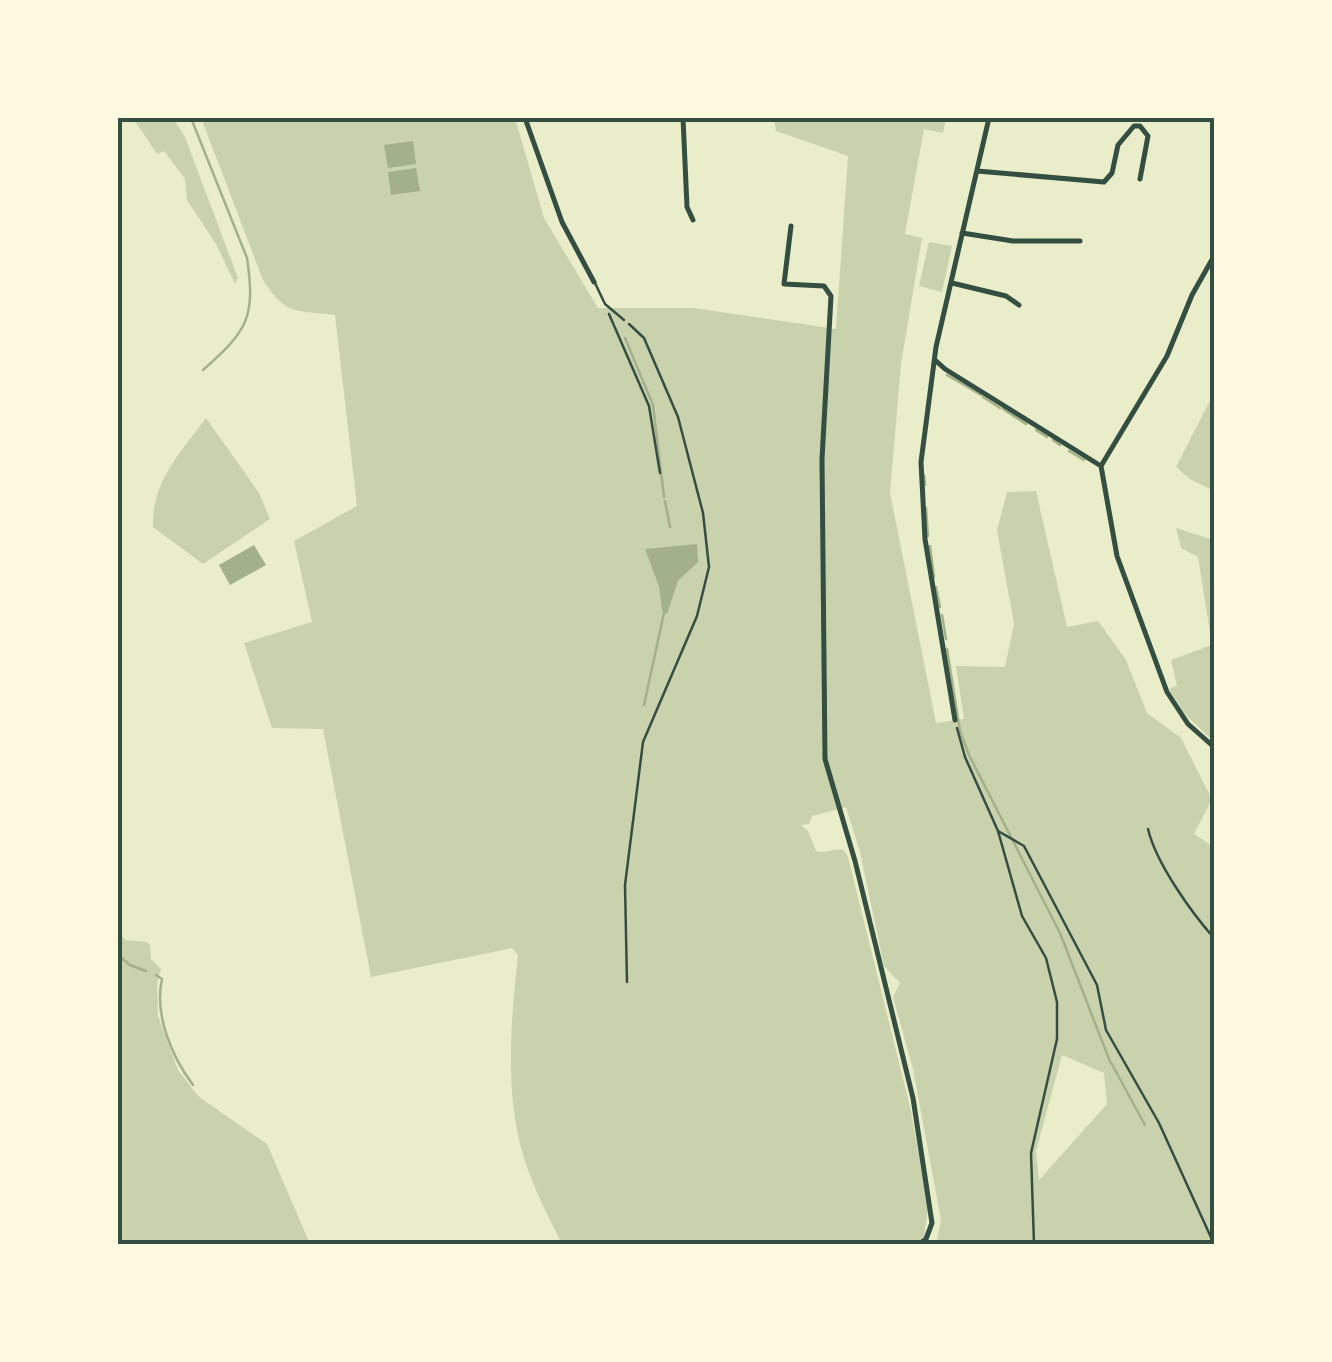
<svg xmlns="http://www.w3.org/2000/svg" width="1332" height="1362" viewBox="0 0 1332 1362" font-family="'Golos Text',sans-serif">
	<style>
		.green { fill: #cad2ad; fill-rule: evenodd }
		.water { fill: #a3b18a }
		.lines { fill: none; stroke-linecap: round; stroke-linejoin: round }
		.stream { stroke: #a3b18a; stroke-width: 2.5 }
		.path { stroke: #344e41; stroke-width: 2.5 }
		.service { stroke: #344e41; stroke-width: 2.5 }
		.minor { stroke: #344e41; stroke-width: 5 }
		.neatline { fill: none; stroke: #344e41; stroke-width: 4 }
	</style>
	<rect width="100%" height="100%" fill="#e9edc9"/>
	<path class="green" d="M 133,118 L 173,118 L 185,137 L 238,278 L 235,284 L 216,244 L 187,200 L 185,179 L 164,151 L 157,154 Z
		M 206,118 L 515,118 L 544,218 L 598,308 L 694,308 L 836,329 L 848,156 L 776,131 L 774,118 L 946,118 L 943,133 L 924,129 L 905,234 L 922,238 L 901,364 L 890,493 L 936,723 L 964,719 L 956,666 L 1005,667 L 1014,624 L 997,530 L 1007,492 L 1036,491 L 1067,627 L 1098,621 L 1126,660 L 1147,713 L 1181,738 L 1212,799 L 1194,834 L 1214,847 L 1214,1244 L 931,1244 L 937,1240 L 941,1220 L 913,1069 L 893,997 L 900,983 L 884,966 L 860,852 L 846,807 L 812,816 L 809,824 L 801,825 L 808,831 L 816,851 C 826,854 833,848 844,850 L 848,857 L 911,1111 L 928,1208 L 924,1237 L 915,1243 L 908,1240 L 898,1244 L 562,1244 C 549,1217 533,1188 524,1158 C 504,1093 511,1022 518,955 L 512,948 L 371,977 L 323,729 L 272,728 L 244,643 L 312,622 L 294,541 L 357,506 L 335,315 C 296,310 286,316 263,280 L 203,123 ZM 697,545 L 697,562 L 678,581 L 662,611 L 659,587 L 646,550 ZM 1062,1055 L 1104,1073 L 1107,1104 L 1039,1180 L 1036,1151 Z
		M 929,242 L 952,246 L 942,292 L 919,286 Z
		M 1214,393 L 1214,491 L 1190,479 L 1176,467 Z
		M 206,418 L 259,493 L 270,519 L 203,564 L 153,527 C 152,480 180,454 206,418 Z
		M 1176,528 L 1214,540 L 1214,742 L 1185,714 L 1169,689 L 1177,686 L 1171,660 L 1212,645 L 1198,557 L 1181,548 Z
		M 118,930 L 125,940 L 147,942 L 150,945 L 151,959 L 161,969 L 157,983 L 158,1016 L 178,1070 L 199,1097 L 267,1144 L 310,1244 L 118,1244 Z"/>
	<path class="water" d="M 413,141 L 416,164 L 388,168 L 384,145 Z
		M 416,168 L 420,191 L 391,195 L 388,172 Z
		M 697,544 L 698,562 L 678,581 L 667,614 L 662,611 L 659,587 L 645,549 Z
		M 254,545 L 266,565 L 230,585 L 219,565 Z"/>
	<g class="lines">
		<path class="stream" d="M 191,118 L 247,258 C 256,318 247,331 203,370
			M 625,338 L 653,405 L 664,497
			M 947,375 L 959,382
			M 961,383 L 981,395
			M 983,397 L 1000,408
			M 1003,409 L 1026,424
			M 1036,430 L 1047,437
			M 1053,440 L 1060,445
			M 1069,451 L 1084,460
			M 924,475 L 925,485
			M 665,501 L 670,527
			M 926,508 L 928,536
			M 930,546 L 934,577
			M 936,587 L 940,607
			M 942,615 L 946,639
			M 947,649 L 960,731 L 969,755 L 1060,933 L 1109,1059 L 1145,1125
			M 644,705 L 664,613
			M 118,955 L 130,965 L 146,971
			M 156,975 L 162,979 C 154,1015 172,1057 193,1085"/>
		<path class="path" d="M 609,314 L 649,406 L 660,473
			M 957,728 L 965,757 L 998,831 L 1022,916 L 1046,958 L 1057,1002 L 1057,1039 L 1031,1153 L 1034,1244
			M 1148,829 C 1156,863 1191,912 1214,938
			M 998,831 L 1024,846 L 1097,985 L 1106,1030 L 1159,1123 L 1214,1244
			M 627,982 L 625,885 L 643,742 L 697,616 L 709,567 L 703,513 L 678,417 L 644,338 L 629,324"/>
		<path class="service" d="M 595,283 L 605,304 L 624,320"/>
		<path class="minor" d="M 525,118 L 562,222 L 594,282
			M 683,118 L 687,207 L 693,220
			M 977,171 L 1104,182 L 1112,173 L 1118,145 L 1134,126 L 1140,126 L 1148,136 L 1140,179
			M 791,226 L 784,284 L 824,286 L 831,296 L 822,459 L 825,759 L 855,861 L 913,1098 L 932,1223 L 926,1239 L 919,1244
			M 962,233 L 1013,241 L 1080,241
			M 952,283 L 1006,296 L 1019,305
			M 935,360 L 945,369 L 1101,466 L 1117,556 L 1167,692 L 1188,724 L 1214,747
			M 1101,466 L 1167,356 L 1192,295 L 1214,256
			M 955,720 L 925,539 L 921,462 L 936,347 L 989,118"/>
	</g>
	<rect width="1332" height="1362" fill="none" stroke="#fefae0" stroke-width="240"/>
	<rect x="120" y="120" width="1092" height="1122" class="neatline"/>
</svg>
